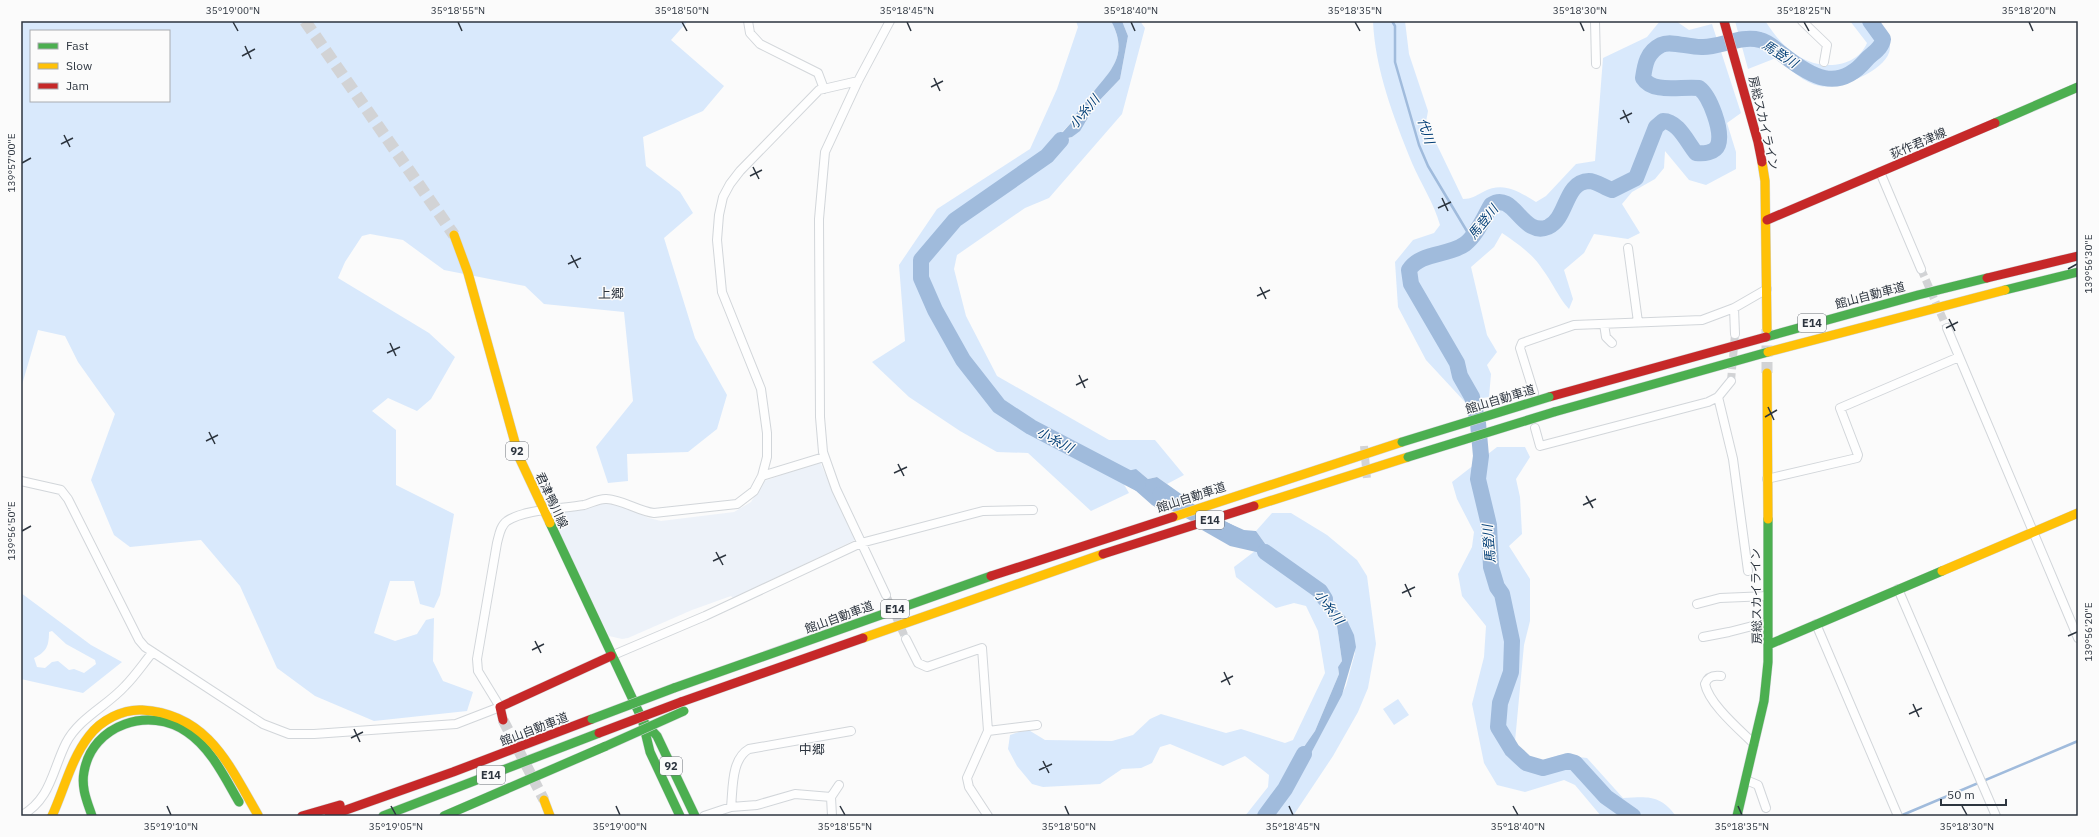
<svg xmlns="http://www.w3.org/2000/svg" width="2099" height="837" viewBox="0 0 2099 837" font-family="'IBM Plex Sans','Noto Sans JP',sans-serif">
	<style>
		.built { fill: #edf2f9 }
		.green { fill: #d9e9fc; fill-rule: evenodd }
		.water { fill: #a0bbdc }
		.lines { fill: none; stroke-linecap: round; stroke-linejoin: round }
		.stream { stroke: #a0bbdc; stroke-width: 2.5 }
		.river { stroke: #a0bbdc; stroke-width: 16 }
		.street-tunnel { stroke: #d2d3d5; stroke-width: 8; stroke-dasharray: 8 4; stroke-linecap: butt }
		.secondary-tunnel { stroke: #d2d3d5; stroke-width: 11; stroke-dasharray: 11 5.5; stroke-linecap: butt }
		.primary-tunnel { stroke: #d2d3d5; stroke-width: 12; stroke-dasharray: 12 6; stroke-linecap: butt }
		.street-casing { stroke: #d2d6da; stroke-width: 10 }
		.fast-casing { stroke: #d2d6da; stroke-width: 10 }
		.slow-casing { stroke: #d2d6da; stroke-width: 10 }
		.jam-casing { stroke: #d2d6da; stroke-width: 10 }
		.street { stroke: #fefefe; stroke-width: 8 }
		.fast { stroke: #4caf50; stroke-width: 9 }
		.slow { stroke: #ffc107; stroke-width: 9 }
		.jam { stroke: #c62828; stroke-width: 9 }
		.fast-bridge-casing { stroke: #d2d6da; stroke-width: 10; stroke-linecap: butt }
		.jam-bridge-casing { stroke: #d2d6da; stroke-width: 10; stroke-linecap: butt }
		.fast-bridge { stroke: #4caf50; stroke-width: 9 }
		.jam-bridge { stroke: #c62828; stroke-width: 9 }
		.ticks { fill: none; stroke: #2d353f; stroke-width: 1.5 }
		.labels { text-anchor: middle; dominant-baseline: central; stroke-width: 3; stroke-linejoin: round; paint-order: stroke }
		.shield { fill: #fbfbfb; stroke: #6b7077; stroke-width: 1 }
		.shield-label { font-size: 11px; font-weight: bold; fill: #2d353f }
		.street-label { font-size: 12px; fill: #2d353f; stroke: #fbfbfb }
		.water-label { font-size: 13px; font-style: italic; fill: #033f77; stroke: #fbfbfb }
		.neighbourhood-label { font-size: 13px; fill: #2d353f; stroke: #fbfbfb }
		.neatline { fill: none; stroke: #2d353f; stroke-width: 1.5 }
		.ticks-label { font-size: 10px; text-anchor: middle; fill: #2d353f }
	</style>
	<rect width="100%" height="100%" fill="#fbfbfb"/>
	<path class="built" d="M 820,462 L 855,540 L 733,598 L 731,596 L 692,610 L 628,638 L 622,639 L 609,636 L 550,515 L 602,502 L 618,504 L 649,518 L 661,521 L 734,512 L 751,502 L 764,481 Z"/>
	<path class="green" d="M 21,21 L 688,21 L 671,40 L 724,86 L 703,111 L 643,137 L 646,166 L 680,192 L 693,213 L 664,238 L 695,338 L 727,395 L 717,429 L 688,452 L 627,454 L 628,481 L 608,483 L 596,447 L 633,401 L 624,312 L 544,304 L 525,286 L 444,270 L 403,240 L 370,234 L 362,236 L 345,262 L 338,278 L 429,333 L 455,357 L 431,399 L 417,411 L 388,398 L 372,411 L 396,430 L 396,485 L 454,514 L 440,595 L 434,608 L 420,604 L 414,581 L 390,581 L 374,633 L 395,641 L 417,634 L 426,620 L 434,618 L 433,661 L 443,681 L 473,692 L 467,711 L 374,721 L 315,696 L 277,668 L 240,586 L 201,540 L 130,547 L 114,535 L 91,480 L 115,414 L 78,362 L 65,336 L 38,330 L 21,388 ZM 31,31 L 169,31 L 169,101 L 31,101 Z
		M 1076,21 L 1111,21 C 1129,54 1112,70 1091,95 C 1083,103 1078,113 1071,122 C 1068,127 1064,129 1061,134 L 1064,139 L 1072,137 L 1085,123 L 1097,103 L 1120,79 L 1128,36 L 1122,21 L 1140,21 L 1145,28 L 1122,114 L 1049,198 L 1025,208 L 957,255 L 954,269 L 966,316 L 997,376 L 1109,440 L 1155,440 L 1184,475 L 1167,484 L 1157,477 L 1148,479 L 1142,474 L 1126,471 L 1119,476 L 1129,493 L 1091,511 L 1028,453 L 997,452 L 960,431 L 909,397 L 872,362 L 905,341 L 899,265 L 937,209 L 1030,149 L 1057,89 L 1078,27 Z
		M 1373,21 L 1405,21 L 1409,54 L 1428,111 L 1426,122 L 1463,199 C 1472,199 1475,196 1483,192 C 1503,181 1518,191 1536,202 L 1546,196 L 1576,164 L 1595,161 L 1603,58 L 1647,37 L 1660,21 L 1676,21 L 1689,30 L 1712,24 L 1741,113 L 1727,123 L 1736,152 L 1736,169 L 1706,185 L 1689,180 L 1665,151 L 1664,168 L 1655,179 L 1632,192 L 1622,204 L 1640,233 L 1628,239 L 1594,234 L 1584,253 L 1564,270 L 1573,299 L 1569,309 C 1558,297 1553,283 1543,270 C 1532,253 1518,244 1502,233 L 1494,247 L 1471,267 L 1487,335 L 1497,352 L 1487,365 L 1491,374 L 1489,397 L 1464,401 L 1426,360 L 1398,307 L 1395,262 L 1413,240 L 1434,233 L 1440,225 C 1434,203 1421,184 1412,163 C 1394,118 1375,70 1373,21 Z
		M 1735,21 L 1766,22 C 1774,35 1785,48 1798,56 C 1820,70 1856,69 1867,43 L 1850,21 L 1876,21 C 1880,29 1891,38 1890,48 C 1889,70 1839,90 1820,86 C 1803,83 1789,68 1776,58 L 1748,69 Z
		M 1497,447 L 1525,447 L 1530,457 L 1516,479 L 1520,497 L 1522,534 L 1509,546 L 1530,579 L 1530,621 L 1524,645 L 1514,752 L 1533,763 L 1560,755 L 1587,758 L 1623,798 C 1648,797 1659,794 1676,816 L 1601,816 L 1575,785 L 1564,780 L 1525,792 L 1497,785 L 1484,763 L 1472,704 L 1484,657 L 1486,626 L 1462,596 L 1458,574 L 1472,547 L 1474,532 L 1457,499 L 1452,482 Z
		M 1272,513 L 1291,513 L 1327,535 L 1357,560 L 1367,576 L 1376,644 L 1368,688 L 1358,712 L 1333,756 L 1293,816 L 1245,816 L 1268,787 L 1269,775 L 1245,756 L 1223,766 L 1170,744 L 1160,747 L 1152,763 L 1141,768 L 1122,769 L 1100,784 L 1043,787 L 1032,784 L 1017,766 L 1008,749 L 1010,735 L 1027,729 L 1045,740 L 1112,741 L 1133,735 L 1150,719 L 1161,714 L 1226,733 L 1241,729 L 1285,743 L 1293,740 L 1325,673 L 1318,631 L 1306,606 L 1294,603 L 1276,608 L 1236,577 L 1234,567 L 1255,551 L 1265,554 L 1282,564 L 1274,550 L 1266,545 L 1256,531 ZM 1310,584 L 1345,616 L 1355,653 L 1346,686 L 1300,774 L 1294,772 L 1299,754 L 1315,731 L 1339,674 L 1338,667 L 1342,661 L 1337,626 L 1332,621 L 1322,602 L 1317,598 L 1309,588 Z
		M 21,593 L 91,645 L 122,662 L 83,693 L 21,679 ZM 52,631 L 66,644 L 95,660 L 96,664 L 84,673 L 74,669 L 69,670 L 58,661 L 52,662 L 45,668 L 37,667 L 34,658 C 46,652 49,647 49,632 Z
		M 1398,699 L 1409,715 L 1394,725 L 1383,709 Z"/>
	<path class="water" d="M 1111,21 L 1122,21 L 1128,36 L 1120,79 L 1097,103 L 1080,131 L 1072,137 L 1064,139 L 1047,156 C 1052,143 1061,134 1070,124 C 1075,118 1076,111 1083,106 C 1102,76 1133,61 1111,21 Z
		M 1136,469 L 1148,479 L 1157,477 L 1191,501 L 1162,511 L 1152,505 L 1119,476 L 1119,473 Z
		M 1226,522 L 1244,530 L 1256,531 L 1266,545 L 1274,550 L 1282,565 L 1265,554 L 1230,546 L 1202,530 Z
		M 1310,584 L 1319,588 L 1337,610 L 1345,616 L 1354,635 L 1356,647 L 1342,695 L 1300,774 L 1294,773 L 1299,754 L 1315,731 L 1339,674 L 1338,667 L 1342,661 L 1337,626 L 1332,621 L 1322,602 L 1317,598 L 1309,588 Z"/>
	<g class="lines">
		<path class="stream" d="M 1392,21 L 1395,26 L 1395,62 L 1419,145 L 1428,166 L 1471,238
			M 1900,816 L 2078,741"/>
		<path class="river" d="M 1061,140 L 1047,156 L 955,220 L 921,260 L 921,278 L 935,310 L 963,360 L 999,406 L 1031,427 L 1138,483
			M 1160,495 L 1236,536
			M 1265,552 L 1320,591 L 1325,599
			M 1265,816 L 1285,789 L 1304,754
			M 1633,816 L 1606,797 L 1575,763 L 1568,761 L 1543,768 L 1526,763 L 1512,750 L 1498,727 L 1500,703 L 1511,672 L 1512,641 L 1502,594 L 1497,587 L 1491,567 L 1489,525 L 1478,479 L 1481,456 L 1478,423 L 1472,397 L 1460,376 L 1457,363 L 1411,284 L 1409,270 C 1420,252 1449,256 1465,244 C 1477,235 1484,217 1491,205 C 1514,190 1522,238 1548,227 C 1568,218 1564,182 1589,181 C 1596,181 1605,188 1612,190 L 1636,178 L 1656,127 L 1663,121 C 1678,121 1687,142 1696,153 C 1703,154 1715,153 1718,145 C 1723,131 1710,96 1699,88 C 1681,86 1653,94 1643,78 C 1645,64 1647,52 1661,45 C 1671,40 1690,48 1703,47 C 1721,47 1741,35 1760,40 C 1769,42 1775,49 1782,54 C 1811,77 1838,93 1866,60 C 1872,53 1882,49 1883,39 L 1870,21"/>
		<path class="street-tunnel" d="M 1921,269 L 1947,328
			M 1731,381 L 1735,334
			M 1364,446 L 1367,479
			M 886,595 L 906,639"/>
		<path class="secondary-tunnel" d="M 1767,329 L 1767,373
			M 503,720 L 544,800"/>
		<path class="primary-tunnel" d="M 305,21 L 454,235"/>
		<defs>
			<path id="street" d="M 748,21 L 750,33 L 760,44 L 818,73 L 824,89
				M 1595,21 L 1596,64
				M 1802,21 L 1827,45 L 1824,62
				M 1880,172 L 1921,269
				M 1628,248 L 1638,322
				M 1734,308 L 1735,334
				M 1604,324 L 1606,337 L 1612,343
				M 1947,328 L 2078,638
				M 1534,393 L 1520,348 L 1522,343 L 1574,325 L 1702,320 L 1734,308 L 1767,289
				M 1718,397 L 1733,459 L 1748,571
				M 1535,428 L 1540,446 L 1708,402 L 1718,397 L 1731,381
				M 762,476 L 824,457
				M 1767,479 L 1857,458 L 1858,455 L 1840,408 L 1959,357
				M 21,481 L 61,490 L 68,499 L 139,640 L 145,647 L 263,724 L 289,734 L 314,734 L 456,724 L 500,707 L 478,671 L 477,659 L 497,543 C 499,536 500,526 507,521 C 525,509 562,509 584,505 C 592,503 599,498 607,499 C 623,500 638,511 654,513 L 737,504 L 754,491 L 762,476 L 767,457 L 767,433 L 761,389 L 722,292 L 717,240 L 719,215 L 723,197 L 730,184 L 740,171 L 819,90 L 858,81
				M 1898,589 L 1996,816
				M 886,595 L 836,489 L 823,452 L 820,417 L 819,219 L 825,152 L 858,81 L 890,21
				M 1697,604 L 1720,598 L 1768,596
				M 1816,624 L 1898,816
				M 1703,637 L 1729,632 L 1768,622
				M 906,639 L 918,663 L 927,667 L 982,648 L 988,731 L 967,778 L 969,787 L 988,816
				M 611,656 L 705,616 L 861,543 L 983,511 L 1033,510
				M 1721,676 C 1714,675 1708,676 1705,684 C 1709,704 1740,730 1754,744
				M 988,731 L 1037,725
				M 1746,780 L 1758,785 L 1766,808
				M 731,807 C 733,789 731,759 749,749 L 851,731
				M 21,816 C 51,799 52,771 66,743 C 79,718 107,706 125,686 C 135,676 143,664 152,653
				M 704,816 L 731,807 L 757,805 L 795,794 L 831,797
				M 832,816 L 831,797 L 839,785"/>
			<path id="fast" d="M 1995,123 L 2078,87
				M 2005,290 L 2078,272
				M 1766,337 L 1918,295 L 1987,278
				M 1554,412 L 1768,352
				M 550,523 L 642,719 L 650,752 L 680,816
				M 1768,645 L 1942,571
				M 674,688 L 991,576
				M 642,720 L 657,736 L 695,816
				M 92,816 C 87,801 81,788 84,772 C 92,724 150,706 187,732 C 211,748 225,778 239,802
				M 383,816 L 599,733
				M 444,816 L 606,746
				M 1737,816 L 1764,701 L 1768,662 L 1768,519"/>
			<path id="slow" d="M 1762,162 L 1765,181 L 1767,329
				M 454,235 L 468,273 L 519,457 L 550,523
				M 1768,352 L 2005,290
				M 1767,373 L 1768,519
				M 1254,506 L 1408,457
				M 1173,517 L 1402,442
				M 1942,571 L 2078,513
				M 863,638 L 1103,554
				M 544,800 L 550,816
				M 52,816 C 64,790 71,759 89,736 C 101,720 123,709 142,710 C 208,714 229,765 258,815"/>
			<path id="jam" d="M 1724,21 L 1758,142 L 1762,162
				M 1767,220 L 1995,123
				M 1987,278 L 2078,256
				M 1549,397 L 1766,337
				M 1103,554 L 1254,506
				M 991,576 L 1173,517
				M 681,702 L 863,638
				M 503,720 L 500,707 L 611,656
				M 302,816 L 340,805
				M 329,816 L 453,772 L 592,719"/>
		</defs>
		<use href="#street" class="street-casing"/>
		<use href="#fast" class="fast-casing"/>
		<use href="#slow" class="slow-casing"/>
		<use href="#jam" class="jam-casing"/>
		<use href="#street" class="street"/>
		<use href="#fast" class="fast"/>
		<use href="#slow" class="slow"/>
		<use href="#jam" class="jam"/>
		<defs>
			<path id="fast-bridge" d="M 1402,442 L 1549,397
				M 1408,457 L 1554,412
				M 592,719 L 674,688
				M 606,746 L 684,711"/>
			<path id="jam-bridge" d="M 599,733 L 681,702"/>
		</defs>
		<use href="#fast-bridge" class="fast-bridge-casing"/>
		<use href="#jam-bridge" class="jam-bridge-casing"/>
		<use href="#fast-bridge" class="fast-bridge"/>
		<use href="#jam-bridge" class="jam-bridge"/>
	</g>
	<path class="ticks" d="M 233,22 L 238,31M 458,22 L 462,31M 682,22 L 687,31M 907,22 L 911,31M 1131,22 L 1135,31M 1355,22 L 1360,31M 1580,22 L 1584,31M 1804,22 L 1809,31M 2029,22 L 2033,31M 245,46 L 251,59M 242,56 L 255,49M 934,78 L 940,91M 931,87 L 943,81M 1623,110 L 1629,123M 1620,119 L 1632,113M 64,135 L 70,147M 61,144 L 73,138M 22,163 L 31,158M 753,167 L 759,179M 750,176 L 762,170M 1442,198 L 1448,211M 1438,208 L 1451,202M 571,255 L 578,268M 568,264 L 581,258M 2068,269 L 2077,264M 1260,287 L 1266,299M 1257,296 L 1270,290M 1949,319 L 1955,331M 1946,328 L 1958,322M 390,343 L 396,356M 387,353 L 400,347M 1079,375 L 1085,388M 1076,385 L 1088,379M 1768,407 L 1774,420M 1765,417 L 1777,410M 209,432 L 215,444M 206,441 L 218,435M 898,464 L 904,476M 894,473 L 907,467M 1586,496 L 1593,508M 1583,505 L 1596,499M 22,531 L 31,526M 716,552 L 723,565M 713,561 L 726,555M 1405,584 L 1411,597M 1402,593 L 1415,587M 2068,636 L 2077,632M 535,641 L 541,653M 532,650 L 544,644M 1224,672 L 1230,685M 1221,682 L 1233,676M 1913,704 L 1919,717M 1909,714 L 1922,708M 354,729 L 360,742M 351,738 L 363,732M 1043,761 L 1049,773M 1039,770 L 1052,764M 167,806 L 171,815M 391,806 L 396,815M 616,806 L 620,815M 840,806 L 845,815M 1065,806 L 1069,815M 1289,806 L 1293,815M 1513,806 L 1518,815M 1738,806 L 1742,815M 1962,806 L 1967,815"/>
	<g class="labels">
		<g class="shield">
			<rect x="1798" y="314" width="28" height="18" rx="3"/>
			<rect x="506" y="442" width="22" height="18" rx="3"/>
			<rect x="1196" y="511" width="28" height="18" rx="3"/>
			<rect x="881" y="600" width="28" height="18" rx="3"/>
			<rect x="660" y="757" width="22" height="18" rx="3"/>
			<rect x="477" y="766" width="28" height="18" rx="3"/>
		</g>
		<g class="shield-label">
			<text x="1812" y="323">E14</text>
			<text x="517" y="451">92</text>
			<text x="1210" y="520">E14</text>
			<text x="895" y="609">E14</text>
			<text x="671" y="766">92</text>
			<text x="491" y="775">E14</text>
		</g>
		<g class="street-label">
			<text transform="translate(1764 123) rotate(77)">房総スカイライン</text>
			<text transform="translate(1918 143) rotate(-23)">荻作君津線</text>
			<text transform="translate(1870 295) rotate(-15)">館山自動車道</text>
			<text transform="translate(1500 399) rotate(-17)">館山自動車道</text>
			<text transform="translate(1191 497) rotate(-18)">館山自動車道</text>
			<text transform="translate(552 500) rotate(65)">君津鴨川線</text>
			<text transform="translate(1756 596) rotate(-91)">房総スカイライン</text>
			<text transform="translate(839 617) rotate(-20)">館山自動車道</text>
			<text transform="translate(534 729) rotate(-21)">館山自動車道</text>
		</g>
		<g class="water-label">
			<text transform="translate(1780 54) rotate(33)">馬登川</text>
			<text transform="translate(1084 112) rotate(-50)">小糸川</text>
			<text transform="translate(1426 131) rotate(72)">代川</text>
			<text transform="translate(1483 222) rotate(-51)">馬登川</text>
			<text transform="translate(1055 440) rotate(28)">小糸川</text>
			<text transform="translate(1489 544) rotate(-95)">馬登川</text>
			<text transform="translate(1329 607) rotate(53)">小糸川</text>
		</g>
		<g class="neighbourhood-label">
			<text x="611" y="293">上郷</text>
			<text x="812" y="749">中郷</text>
		</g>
	</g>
	<rect width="2099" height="837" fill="none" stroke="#fbfbfb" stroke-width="44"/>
	<rect x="30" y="30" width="140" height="72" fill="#fbfbfb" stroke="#a9acb0"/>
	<rect x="38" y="43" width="20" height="6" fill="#4caf50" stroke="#a9acb0"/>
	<text x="66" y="50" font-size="12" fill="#2d353f">Fast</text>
	<rect x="38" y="63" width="20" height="6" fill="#ffc107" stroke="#a9acb0"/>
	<text x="66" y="70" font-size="12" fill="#2d353f">Slow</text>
	<rect x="38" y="83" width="20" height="6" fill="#c62828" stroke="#a9acb0"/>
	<text x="66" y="90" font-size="12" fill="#2d353f">Jam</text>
	<path d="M1941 799v6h65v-6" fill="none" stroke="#2d353f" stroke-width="2"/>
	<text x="1947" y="799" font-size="12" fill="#2d353f" stroke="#fbfbfb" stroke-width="3" paint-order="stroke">50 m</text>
	<rect x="22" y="22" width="2055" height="793" class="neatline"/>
	<g class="ticks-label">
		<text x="233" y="14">35°19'00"N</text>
		<text x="458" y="14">35°18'55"N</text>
		<text x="682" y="14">35°18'50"N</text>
		<text x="907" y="14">35°18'45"N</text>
		<text x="1131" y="14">35°18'40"N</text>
		<text x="1355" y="14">35°18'35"N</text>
		<text x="1580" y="14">35°18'30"N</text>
		<text x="1804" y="14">35°18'25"N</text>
		<text x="2029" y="14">35°18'20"N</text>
		<text transform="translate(11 163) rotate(-90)" y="4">139°57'00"E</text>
		<text transform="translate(2088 264) rotate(-90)" y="4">139°56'30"E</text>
		<text transform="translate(11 531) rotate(-90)" y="4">139°56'50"E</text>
		<text transform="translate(2088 632) rotate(-90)" y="4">139°56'20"E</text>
		<text x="171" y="830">35°19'10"N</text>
		<text x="396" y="830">35°19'05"N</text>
		<text x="620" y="830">35°19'00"N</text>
		<text x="845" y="830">35°18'55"N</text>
		<text x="1069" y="830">35°18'50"N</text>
		<text x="1293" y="830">35°18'45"N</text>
		<text x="1518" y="830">35°18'40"N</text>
		<text x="1742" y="830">35°18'35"N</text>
		<text x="1967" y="830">35°18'30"N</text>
	</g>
</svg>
